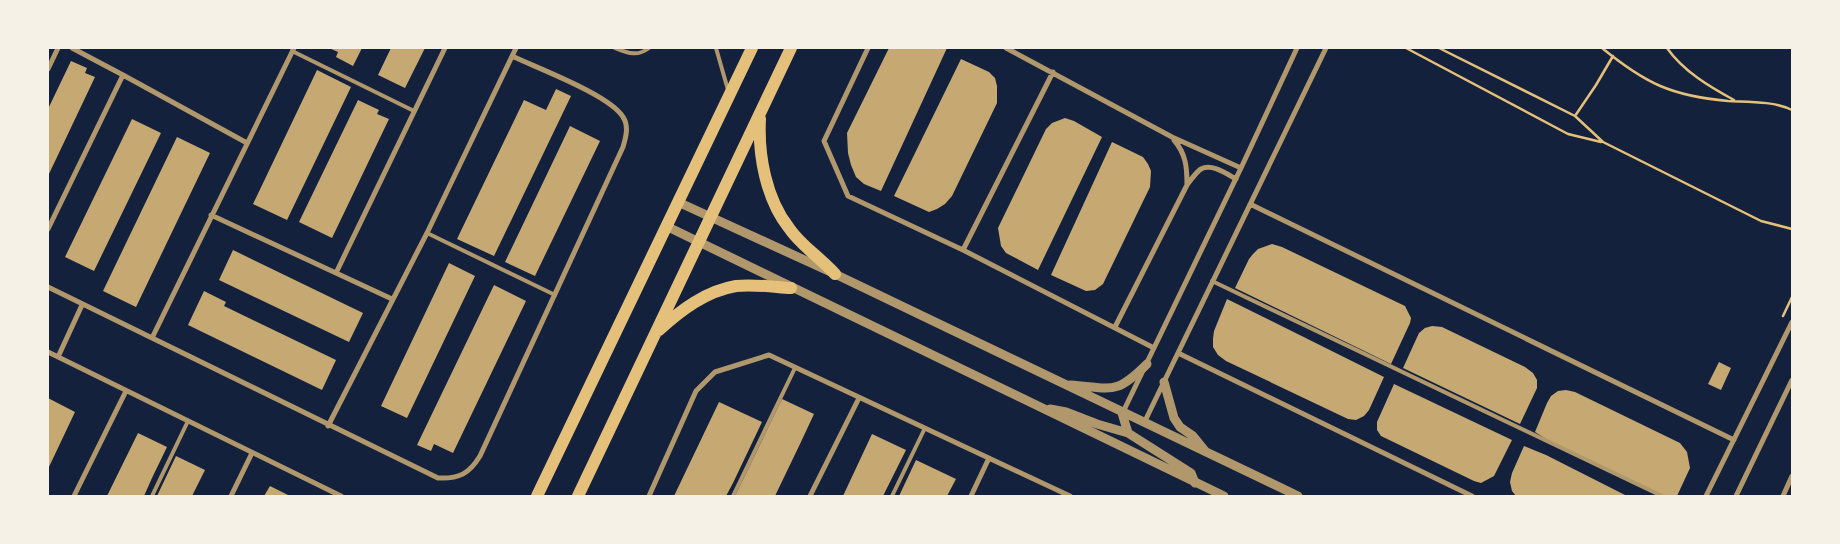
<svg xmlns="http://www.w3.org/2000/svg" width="1840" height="544" viewBox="0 0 1840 544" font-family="Commissioner,sans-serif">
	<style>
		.building { fill: #c6a872 }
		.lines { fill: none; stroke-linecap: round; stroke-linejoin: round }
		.path { stroke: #e5c07b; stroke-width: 2.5 }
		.service { stroke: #b1986c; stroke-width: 4 }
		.minor { stroke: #b1986c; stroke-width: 5 }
		.tertiary { stroke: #b1986c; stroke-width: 9 }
		.primary { stroke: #e5c07b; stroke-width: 12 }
	</style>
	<rect width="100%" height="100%" fill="#14213d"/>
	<path class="building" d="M 329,48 L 362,48 L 353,66 L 336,57 L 338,52 Z
		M 391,48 L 425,48 L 405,88 L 378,75 Z
		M 889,48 L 947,48 L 881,191 L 864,184 L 856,177 L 851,165 L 848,153 L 847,133 Z
		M 961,59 L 989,72 L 995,78 L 997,86 L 997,103 L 952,196 L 945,204 L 937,209 L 929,212 L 894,196 Z
		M 71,61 L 87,68 L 85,73 L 95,77 L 48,176 L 48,109 Z
		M 317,70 L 351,87 L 287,220 L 253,204 Z
		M 556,89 L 571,96 L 494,256 L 457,239 L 524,100 L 546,110 Z
		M 358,100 L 379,110 L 377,114 L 389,119 L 332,238 L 299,222 Z
		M 1065,118 L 1074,121 L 1102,137 L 1038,270 L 1006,253 L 1001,246 L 998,228 L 1046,129 L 1052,123 Z
		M 132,119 L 161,133 L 94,271 L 65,257 Z
		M 570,126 L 600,141 L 535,276 L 505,262 Z
		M 177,137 L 210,153 L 136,307 L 103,291 Z
		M 1112,142 L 1143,157 L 1148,164 L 1151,171 L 1150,187 L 1103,284 L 1095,290 L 1086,291 L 1051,275 Z
		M 1272,244 L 1282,247 L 1405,306 L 1411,318 L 1410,323 L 1391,364 L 1235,288 L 1249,259 L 1253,254 L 1258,249 Z
		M 233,250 L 363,313 L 349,342 L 219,280 Z
		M 449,263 L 475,276 L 407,418 L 381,406 Z
		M 494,285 L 526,301 L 453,453 L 434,444 L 431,451 L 417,445 Z
		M 204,291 L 226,302 L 224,306 L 336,360 L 322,390 L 188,325 Z
		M 1227,299 L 1384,377 L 1369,410 L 1364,416 L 1356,420 L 1348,419 L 1226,361 L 1218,355 L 1213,347 L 1213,339 L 1214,331 Z
		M 1432,326 L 1442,327 L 1525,367 L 1533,373 L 1537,380 L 1537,388 L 1520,424 L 1403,368 L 1419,333 L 1425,328 Z
		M 1719,362 L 1731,368 L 1721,390 L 1708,384 Z
		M 1394,384 L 1512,440 L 1494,476 L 1481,483 L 1474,481 L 1381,436 L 1377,430 L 1377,422 Z
		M 1566,390 L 1575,392 L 1680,443 L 1687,452 L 1690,468 L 1677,496 L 1665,496 L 1551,442 L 1535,432 L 1547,403 L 1551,396 L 1558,391 Z
		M 48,398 L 75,412 L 48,469 Z
		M 782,399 L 814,414 L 800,444 L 775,496 L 735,496 Z
		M 719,402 L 762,422 L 733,483 L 726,496 L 674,496 Z
		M 138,433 L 167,447 L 152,478 L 144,496 L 107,496 Z
		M 872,434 L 906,450 L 883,496 L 843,496 Z
		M 1524,446 L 1546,455 L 1627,496 L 1516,496 L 1512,491 L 1510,482 L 1512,473 Z
		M 176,456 L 205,470 L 192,496 L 157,496 Z
		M 916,460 L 956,479 L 947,496 L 899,496 Z
		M 270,486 L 288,495 L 292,496 L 264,496 Z"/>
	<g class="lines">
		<path class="path" d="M 1406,48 L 1568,134 L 1601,142
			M 1439,48 L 1575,116 L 1603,142 L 1761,221 L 1792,229
			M 1602,48 C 1645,83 1671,96 1728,101 C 1748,102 1774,101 1792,110
			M 1667,48 C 1683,71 1710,87 1734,100
			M 1575,116 L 1596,85 L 1613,56
			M 1783,316 L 1792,297"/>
		<path class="service" d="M 615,48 C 628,53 637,57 649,48
			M 716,48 L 728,90
			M 292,51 L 414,111
			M 427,233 L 555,295
			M 1212,281 L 1662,496
			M 152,496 L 188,421
			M 733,496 L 795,368
			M 892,496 L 925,428"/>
		<path class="minor" d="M 72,48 L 123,75
			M 868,48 L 824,141 L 848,196 L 963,250 L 1154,348
			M 1006,48 L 1172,137 L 1241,168
			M 48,69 L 58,48
			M 1187,185 C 1191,180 1196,172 1201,169 C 1212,163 1227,174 1236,179
			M 1250,204 L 1734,440
			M 211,215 L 392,299
			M 48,229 L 123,75 L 247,143
			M 963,250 L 1053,72
			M 336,273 L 445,48
			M 48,287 L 438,478 C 459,479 469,474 480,456 L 623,147 C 626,137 629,126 623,117 C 610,95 537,68 512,56
			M 1115,327 L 1187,185 C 1187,167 1186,154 1174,140
			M 152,338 L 294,48
			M 48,352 L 341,496
			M 1178,353 L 1472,496
			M 58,357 L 82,305
			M 1123,412 L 1241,168 L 1297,48
			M 1144,423 L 1326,48
			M 328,426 L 427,233 L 516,48
			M 74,496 L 126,391
			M 231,496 L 252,453
			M 649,496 L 696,391 L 715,372 L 769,355 L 1070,496
			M 810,496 L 859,398
			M 971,496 L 989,458
			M 1706,496 L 1792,322
			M 1736,496 L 1792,380
			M 1783,496 L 1792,476"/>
		<path class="tertiary" d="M 678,202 L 835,274 L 1298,496
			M 666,226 L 1224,496
			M 1164,382 L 1174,418 L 1180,427 L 1193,436 L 1206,452
			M 1070,385 C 1112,388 1115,396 1147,364
			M 1050,409 L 1066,412 L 1097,424 L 1128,433 L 1191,473 L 1195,483
			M 1122,413 L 1128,433"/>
		<path class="primary" d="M 760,119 C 758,155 766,199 789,228 C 801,246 821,258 835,274
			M 659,330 C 681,310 706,291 736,286 C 754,284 774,287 791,288
			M 537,496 L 752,48
			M 578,496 L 791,48"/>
	</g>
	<rect width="1840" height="544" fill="none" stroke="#f6f1e7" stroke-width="98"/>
</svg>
